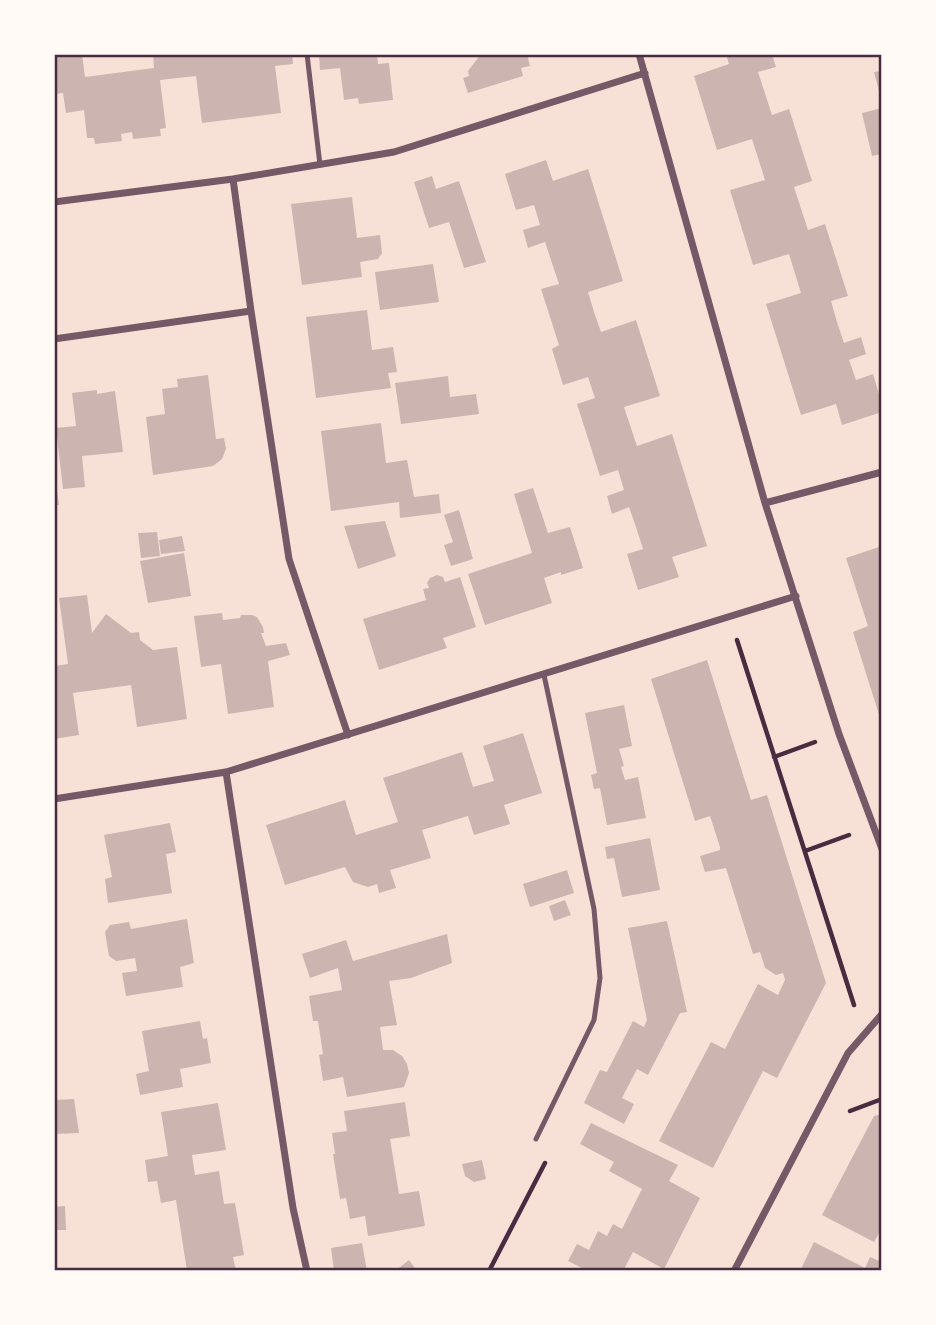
<svg xmlns="http://www.w3.org/2000/svg" width="936" height="1325" viewBox="0 0 936 1325" font-family="'PT Serif',serif">
	<style>
		.building { fill: #ccb4b1 }
		.lines { fill: none; stroke-linecap: round; stroke-linejoin: round }
		.path { stroke: #4a2c40; stroke-width: 4.5 }
		.service { stroke: #755966; stroke-width: 5 }
		.minor { stroke: #755966; stroke-width: 7 }
		.neatline { fill: none; stroke: #4a2c40; stroke-width: 2.5 }
	</style>
	<rect width="100%" height="100%" fill="#f7e1d7"/>
	<path class="building" d="M 54,54 L 82,54 L 85,77 L 154,68 L 153,54 L 234,54 L 234,57 L 292,54 L 293,64 L 275,66 L 281,113 L 202,123 L 196,76 L 160,80 L 166,128 L 160,129 L 161,136 L 133,139 L 132,132 L 121,134 L 122,141 L 95,144 L 94,138 L 87,138 L 84,110 L 66,113 L 63,93 L 54,94 Z
		M 319,54 L 377,54 L 378,64 L 389,63 L 393,100 L 359,104 L 358,98 L 344,100 L 340,68 L 320,70 Z
		M 481,54 L 527,54 L 530,66 L 521,68 L 523,76 L 468,93 L 463,78 L 469,76 L 468,71 Z
		M 726,54 L 772,54 L 776,67 L 758,72 L 772,115 L 789,109 L 812,181 L 794,187 L 808,230 L 825,224 L 848,296 L 831,301 L 837,322 L 844,343 L 861,337 L 866,354 L 849,360 L 856,380 L 873,374 L 882,404 L 882,412 L 842,425 L 836,404 L 801,415 L 766,304 L 801,293 L 789,254 L 753,265 L 730,190 L 765,180 L 752,139 L 717,150 L 694,76 L 729,64 Z
		M 882,71 L 882,99 L 881,99 L 874,72 Z
		M 882,108 L 882,154 L 872,156 L 862,113 Z
		M 546,160 L 553,181 L 588,169 L 623,281 L 588,292 L 594,312 L 601,332 L 636,320 L 660,396 L 624,407 L 637,446 L 672,434 L 707,546 L 672,557 L 679,577 L 638,590 L 627,554 L 643,549 L 636,527 L 629,507 L 612,514 L 607,496 L 624,490 L 618,470 L 600,476 L 577,404 L 595,398 L 588,377 L 563,385 L 552,349 L 559,345 L 541,289 L 559,284 L 545,242 L 528,248 L 523,230 L 540,225 L 534,205 L 516,210 L 505,174 Z
		M 432,176 L 436,189 L 459,181 L 486,262 L 464,268 L 449,222 L 429,228 L 414,182 Z
		M 352,197 L 357,238 L 380,235 L 382,253 L 378,259 L 360,262 L 362,277 L 302,285 L 291,204 Z
		M 433,264 L 439,302 L 380,310 L 375,272 Z
		M 367,310 L 372,350 L 393,347 L 397,372 L 388,373 L 391,388 L 316,398 L 306,317 Z
		M 208,375 L 216,439 L 224,438 L 226,449 L 222,459 L 213,466 L 153,475 L 146,417 L 165,414 L 162,389 L 178,387 L 177,379 Z
		M 448,376 L 450,397 L 476,394 L 479,414 L 401,424 L 395,383 Z
		M 97,390 L 97,394 L 115,391 L 123,452 L 82,456 L 85,487 L 63,489 L 56,428 L 76,426 L 72,393 Z
		M 381,423 L 386,463 L 407,460 L 414,497 L 439,494 L 441,513 L 400,518 L 399,502 L 331,511 L 321,431 Z
		M 54,484 L 56,484 L 59,505 L 54,505 Z
		M 533,488 L 548,533 L 570,527 L 583,568 L 561,575 L 561,572 L 544,578 L 552,603 L 485,625 L 468,574 L 532,553 L 514,494 Z
		M 459,510 L 473,559 L 451,566 L 444,545 L 453,542 L 444,515 Z
		M 385,521 L 396,556 L 358,569 L 344,526 Z
		M 157,532 L 160,556 L 141,558 L 138,533 Z
		M 182,536 L 185,551 L 161,554 L 159,540 Z
		M 882,546 L 882,721 L 881,721 L 853,632 L 868,626 L 846,558 Z
		M 184,553 L 191,596 L 148,603 L 140,561 Z
		M 437,575 L 443,577 L 445,582 L 460,577 L 476,627 L 443,638 L 447,648 L 379,670 L 363,619 L 426,600 L 423,589 L 429,588 L 427,583 L 430,578 Z
		M 87,595 L 92,633 L 106,614 L 131,633 L 139,632 L 140,640 L 153,650 L 177,647 L 187,719 L 137,727 L 131,685 L 73,693 L 79,735 L 54,739 L 54,666 L 68,664 L 59,598 Z
		M 222,613 L 223,620 L 240,618 L 241,615 L 252,615 L 257,617 L 263,627 L 264,633 L 261,633 L 266,646 L 286,643 L 290,655 L 268,661 L 274,707 L 228,714 L 221,664 L 201,667 L 194,616 Z
		M 707,660 L 751,800 L 767,795 L 826,983 L 777,1078 L 763,1071 L 713,1168 L 659,1141 L 711,1042 L 725,1049 L 758,984 L 778,995 L 785,980 L 783,973 L 776,975 L 765,968 L 760,952 L 753,954 L 726,868 L 705,872 L 700,856 L 720,850 L 720,847 L 710,816 L 695,821 L 651,679 Z
		M 624,705 L 632,746 L 619,749 L 624,766 L 621,767 L 625,780 L 638,777 L 646,818 L 607,825 L 600,788 L 594,789 L 591,775 L 597,773 L 585,713 Z
		M 523,733 L 542,793 L 504,805 L 510,824 L 474,835 L 468,816 L 422,830 L 431,858 L 390,870 L 396,888 L 379,893 L 377,884 L 368,887 L 353,882 L 345,867 L 285,885 L 266,825 L 345,800 L 356,835 L 398,822 L 383,778 L 462,752 L 473,787 L 494,781 L 483,746 Z
		M 170,823 L 176,852 L 166,854 L 172,893 L 108,903 L 105,879 L 112,877 L 104,835 Z
		M 650,838 L 660,890 L 622,897 L 614,858 L 607,859 L 605,847 Z
		M 567,870 L 574,893 L 530,907 L 523,884 Z
		M 565,900 L 571,915 L 554,921 L 549,906 Z
		M 187,919 L 194,963 L 180,967 L 183,987 L 126,996 L 122,973 L 137,971 L 135,958 L 116,961 L 109,956 L 105,932 L 110,925 L 129,922 L 131,929 Z
		M 667,921 L 687,1012 L 680,1013 L 648,1075 L 637,1069 L 622,1098 L 634,1104 L 624,1124 L 584,1103 L 600,1070 L 607,1072 L 633,1021 L 644,1027 L 647,1020 L 628,928 Z
		M 447,934 L 452,963 L 411,978 L 389,981 L 397,1025 L 380,1027 L 383,1050 L 393,1050 L 402,1056 L 407,1064 L 409,1073 L 404,1087 L 347,1097 L 343,1077 L 323,1081 L 319,1055 L 323,1054 L 318,1021 L 313,1021 L 309,996 L 342,990 L 338,968 L 310,978 L 302,954 L 346,940 L 353,961 Z
		M 200,1021 L 203,1039 L 207,1038 L 211,1063 L 180,1069 L 183,1087 L 140,1095 L 136,1074 L 149,1071 L 142,1031 Z
		M 74,1099 L 79,1133 L 54,1134 L 54,1100 Z
		M 405,1102 L 410,1136 L 390,1139 L 399,1194 L 419,1191 L 425,1226 L 368,1236 L 365,1216 L 350,1219 L 346,1198 L 340,1199 L 333,1154 L 335,1154 L 332,1133 L 347,1131 L 344,1111 Z
		M 218,1103 L 226,1150 L 192,1155 L 195,1175 L 219,1171 L 224,1204 L 235,1203 L 244,1255 L 233,1257 L 236,1271 L 187,1271 L 176,1200 L 161,1203 L 157,1181 L 148,1182 L 145,1160 L 168,1156 L 161,1112 Z
		M 882,1114 L 882,1228 L 874,1242 L 822,1215 L 874,1116 Z
		M 591,1123 L 678,1165 L 669,1181 L 700,1198 L 664,1269 L 633,1252 L 623,1271 L 588,1271 L 568,1261 L 577,1244 L 589,1250 L 598,1231 L 607,1236 L 613,1224 L 622,1229 L 642,1189 L 609,1171 L 614,1162 L 580,1144 Z
		M 482,1160 L 486,1179 L 474,1182 L 465,1176 L 462,1164 Z
		M 65,1206 L 66,1230 L 54,1230 L 54,1207 Z
		M 814,1242 L 865,1268 L 870,1257 L 882,1262 L 882,1271 L 800,1271 Z
		M 362,1243 L 367,1271 L 334,1271 L 331,1248 Z
		M 409,1260 L 417,1271 L 395,1271 Z"/>
	<g class="lines">
		<path class="path" d="M 737,640 L 854,1005
			M 774,757 L 815,742
			M 805,851 L 849,835
			M 882,1089 L 882,1090
			M 850,1111 L 882,1099
			M 489,1271 L 545,1163"/>
		<path class="service" d="M 307,54 L 320,165
			M 536,1139 L 594,1020 L 600,978 L 594,909 L 544,675"/>
		<path class="minor" d="M 639,54 L 765,503 L 839,734 L 882,849
			M 233,179 L 251,311 L 289,559 L 348,735
			M 54,202 L 233,179 L 394,152 L 645,73
			M 54,339 L 251,311
			M 765,503 L 882,472
			M 226,772 L 293,1208 L 307,1271
			M 54,799 L 226,772 L 796,596
			M 734,1271 L 848,1053 L 882,1014"/>
	</g>
	<rect width="936" height="1325" fill="none" stroke="#fffaf5" stroke-width="112"/>
	<rect x="56" y="56" width="824" height="1213" class="neatline"/>
</svg>
